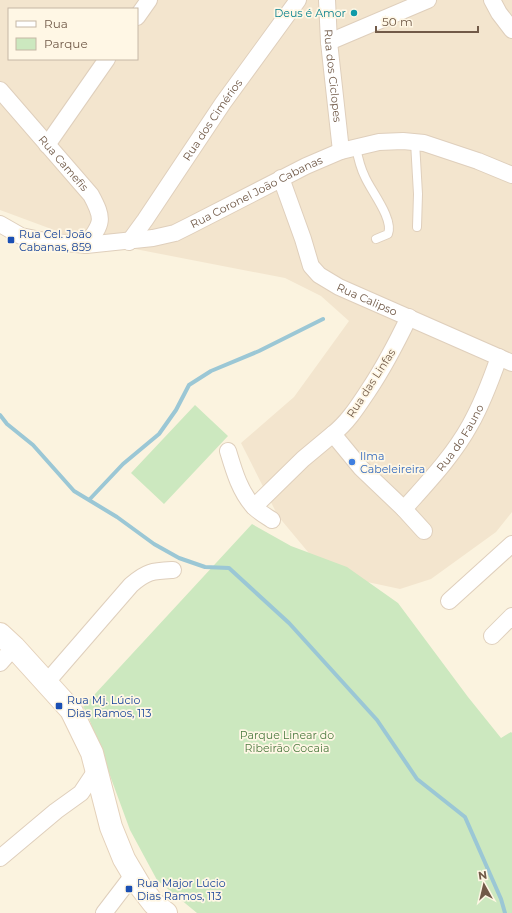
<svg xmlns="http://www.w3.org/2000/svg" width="512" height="913" viewBox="0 0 512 913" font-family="Montserrat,sans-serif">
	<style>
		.residential { fill: #f3e5ce; fill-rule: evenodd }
		.green { fill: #cce8bf }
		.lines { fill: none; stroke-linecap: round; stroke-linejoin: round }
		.stream { stroke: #9bc7d5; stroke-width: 4 }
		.lane-casing { stroke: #dfcfbc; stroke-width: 10 }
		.street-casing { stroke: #dfcfbc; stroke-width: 18 }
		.secondary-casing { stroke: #e4d1ba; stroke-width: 24 }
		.lane { stroke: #fff; stroke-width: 8 }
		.street { stroke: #fff; stroke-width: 16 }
		.secondary { stroke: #fff; stroke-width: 22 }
		.culture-dot { fill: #0f9aa8; stroke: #fff7e5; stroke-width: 1.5 }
		.transit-dot { fill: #1a4fb4; stroke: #fff7e5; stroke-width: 1.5 }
		.shop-dot { fill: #3f7fe0; stroke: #fff7e5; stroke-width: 1.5 }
		.labels { text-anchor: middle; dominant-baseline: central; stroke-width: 3.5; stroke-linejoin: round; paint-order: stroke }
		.culture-label { font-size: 11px; fill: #0d838f; stroke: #fff7e5; text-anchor: end }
		.street-label { font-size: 11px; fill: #715a48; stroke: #fff7e5 }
		.transit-label { font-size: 11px; fill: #164399; stroke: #fff7e5; text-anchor: start }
		.shop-label { font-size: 11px; fill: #366cbe; stroke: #fff7e5; text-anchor: start }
		.park-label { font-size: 11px; fill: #4f7c43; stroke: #fff7e5 }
	</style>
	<rect width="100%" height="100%" fill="#fbf3df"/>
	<path class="residential" d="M 0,0 L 512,0 L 512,512 L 496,532 L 431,579 L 400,589 L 358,580 L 313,558 L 278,516 L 241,443 L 294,397 L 349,321 L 321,296 L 285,278 L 73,237 L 0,210 ZM 9,9 L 137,9 L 137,59 L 9,59 Z"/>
	<path class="green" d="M 195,405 L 228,436 L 164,504 L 131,473 Z
		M 252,524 L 291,546 L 347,567 L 398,603 L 468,697 L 501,738 L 511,732 L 512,733 L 512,913 L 197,913 L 157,880 L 130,830 L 87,713 L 83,707 Z"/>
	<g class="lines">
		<path class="stream" d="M 0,415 L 7,424 L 33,445 L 74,491 L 117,517 L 154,544 L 179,558 L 205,567 L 229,568 L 289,623 L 377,720 L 417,779 L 465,817 L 501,899 L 505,913
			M 89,500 L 123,464 L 159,434 L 176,410 L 189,385 L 211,371 L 259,351 L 323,319"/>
		<defs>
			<path id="lane" d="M 415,142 L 418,194 L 417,227
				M 356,147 C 358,158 360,167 365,177 C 371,191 394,219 388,234 L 376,239"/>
			<g id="street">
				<path id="s1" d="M 327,0 L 329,42 L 341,151"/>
				<path d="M 492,0 L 499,13 L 512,30"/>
				<path d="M 137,17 L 149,0"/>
				<path d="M 329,42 L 428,0"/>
				<path id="s2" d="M 0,90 L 91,195 C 104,219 103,223 86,245"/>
				<path d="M 47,145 L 107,59"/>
				<path id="s3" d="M 281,178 L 303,239 L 311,266 L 319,275 L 339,287 L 512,363"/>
				<path id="s4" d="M 0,224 L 21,236 L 45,241 L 86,245 L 153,238 L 175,233 L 191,225 L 306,166 L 341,151 L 379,142 L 403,141 L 424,143 L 478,161 L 512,175"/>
				<path id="s5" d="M 129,242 L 145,220 L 223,103 L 298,0"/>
				<path d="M 409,317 C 397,342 384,367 368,391 C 358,406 348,422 333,434 L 361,468 L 404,509 L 424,531"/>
				<path d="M 228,451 C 234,471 240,492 254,507 C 259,512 266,516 272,520"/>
				<path d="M 254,507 L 303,459 L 333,434"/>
				<path id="s6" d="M 404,509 C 428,482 453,456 470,425 C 482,404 491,380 499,357"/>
				<path d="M 449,601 L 512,544"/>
				<path d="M 492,636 L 512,616"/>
				<path d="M 0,663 L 14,647"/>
				<path d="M 46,683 L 131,585 C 147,571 153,571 173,570"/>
				<path d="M 0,858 L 56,811 L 81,793 L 97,769"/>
				<path d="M 104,913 L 133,875"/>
			</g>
			<path id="secondary" d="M 0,634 L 14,647 L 71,710 L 92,753 L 111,827 L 124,859 L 140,886 L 154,904 L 166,913"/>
		</defs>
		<use href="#lane" class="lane-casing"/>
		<use href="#street" class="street-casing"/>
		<use href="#secondary" class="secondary-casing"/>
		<use href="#lane" class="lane"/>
		<use href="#street" class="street"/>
		<use href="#secondary" class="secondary"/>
	</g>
	<circle class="culture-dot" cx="354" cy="13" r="4"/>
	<g class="transit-dot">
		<rect x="7" y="236" width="8" height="8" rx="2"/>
		<rect x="55" y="702" width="8" height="8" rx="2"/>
		<rect x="125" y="885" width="8" height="8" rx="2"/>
	</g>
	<circle class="shop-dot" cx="352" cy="462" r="4"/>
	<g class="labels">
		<g class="culture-label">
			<text x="346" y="13">Deus é Amor</text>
		</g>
		<g class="street-label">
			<text stroke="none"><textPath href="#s1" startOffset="76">Rua dos Ciclopes</textPath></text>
			<text stroke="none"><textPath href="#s5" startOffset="148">Rua dos Cimérios</textPath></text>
			<text stroke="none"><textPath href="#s2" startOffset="97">Rua Camefis</textPath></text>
			<text stroke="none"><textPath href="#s4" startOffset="271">Rua Coronel João Cabanas</textPath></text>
			<text stroke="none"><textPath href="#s3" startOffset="159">Rua Calipso</textPath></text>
			<text transform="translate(371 383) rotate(-57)">Rua das Linfas</text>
			<text stroke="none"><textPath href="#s6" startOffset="91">Rua do Fauno</textPath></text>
		</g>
		<g class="transit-label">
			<text x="19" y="234">Rua Cel. João<tspan x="19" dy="13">Cabanas, 859</tspan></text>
			<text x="67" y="700">Rua Mj. Lúcio<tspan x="67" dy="13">Dias Ramos, 113</tspan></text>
			<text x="137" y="883">Rua Major Lúcio<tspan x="137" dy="13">Dias Ramos, 113</tspan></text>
		</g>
		<g class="shop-label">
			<text x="360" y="456">Ilma<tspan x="360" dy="13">Cabeleireira</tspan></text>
		</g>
		<g class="park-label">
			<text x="287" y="735">Parque Linear do<tspan x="287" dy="13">Ribeirão Cocaia</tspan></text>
		</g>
	</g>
	<rect x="8" y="8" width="130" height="52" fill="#fff7e5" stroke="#c6b8a6"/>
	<rect x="16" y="21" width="20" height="6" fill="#ffffff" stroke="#c6b8a6"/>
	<text x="44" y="28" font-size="12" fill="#715a48">Rua</text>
	<rect x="16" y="38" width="20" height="12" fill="#cce8bf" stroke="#c6b8a6"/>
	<text x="44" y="48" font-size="12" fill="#715a48">Parque</text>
	<g transform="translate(484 885) rotate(352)" stroke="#fff7e5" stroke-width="3" paint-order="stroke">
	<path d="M0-3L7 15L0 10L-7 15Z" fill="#715a48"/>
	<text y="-6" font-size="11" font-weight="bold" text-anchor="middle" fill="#715a48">N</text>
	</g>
	<path d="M376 26v6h102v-6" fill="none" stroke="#715a48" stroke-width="2"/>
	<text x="382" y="26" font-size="12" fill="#715a48" stroke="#fff7e5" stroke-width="3" paint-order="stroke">50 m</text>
</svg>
